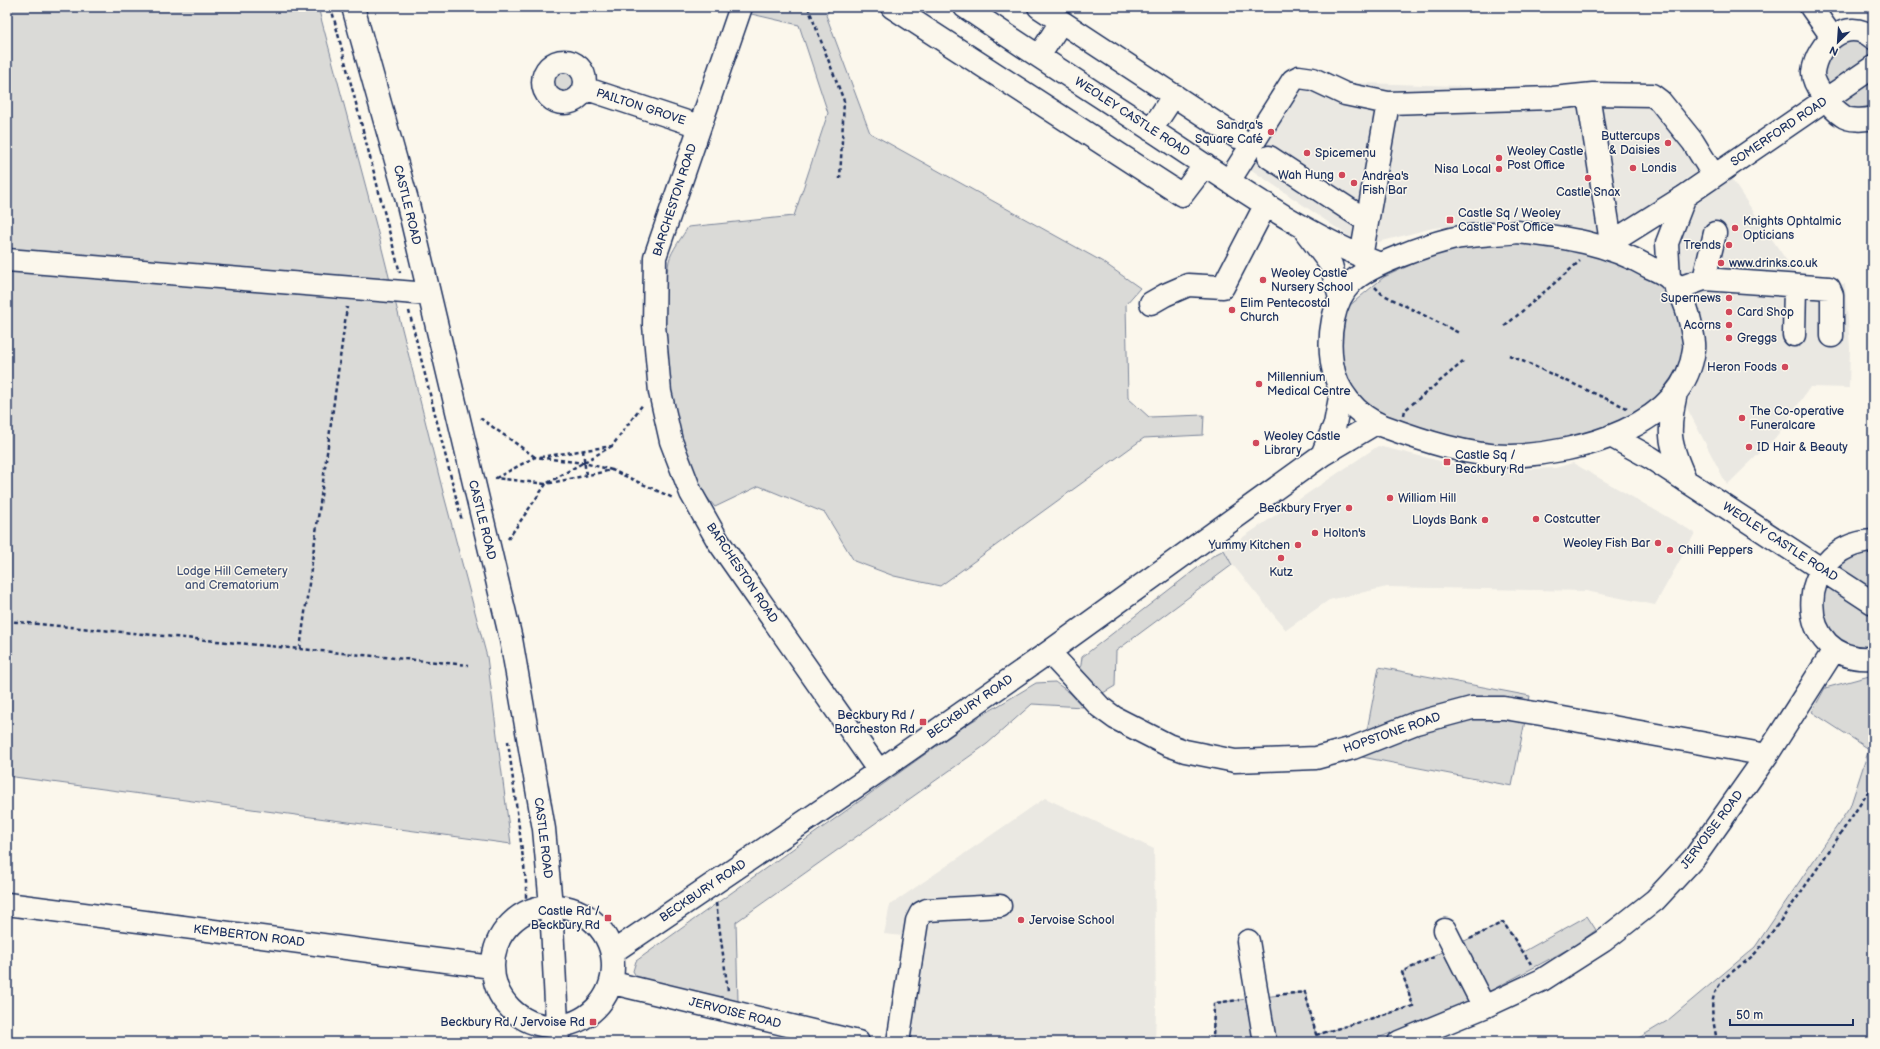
<svg xmlns="http://www.w3.org/2000/svg" width="1880" height="1049" viewBox="0 0 1880 1049" font-family="'Balsamiq Sans',sans-serif">
	<style>
		.built { fill: #eae8e2 }
		.green { fill: #dadad7; stroke: #7a849a }
		.lines { fill: none; stroke-linecap: round; stroke-linejoin: round }
		.minor-casing { stroke: #1b2f5e; stroke-width: 25 }
		.path { stroke: #1b2f5e; stroke-width: 2.5; stroke-dasharray: 4 3; stroke-linecap: butt }
		.minor { stroke: #fbf7ec; stroke-width: 22 }
		.poi-dot { fill: #d1495b; stroke: #fbf7ec; stroke-width: 1.5 }
		.labels { text-anchor: middle; dominant-baseline: central; stroke-width: 3; stroke-linejoin: round; paint-order: stroke }
		.street-label { font-size: 12px; fill: #1b2f5e; stroke: #fbf7ec }
		.poi-label { font-size: 12px; fill: #1b2f5e; stroke: #fbf7ec; text-anchor: start }
		.park-label { font-size: 12px; fill: #415176; stroke: #fbf7ec }
	</style>
	<rect width="100%" height="100%" fill="#fbf7ec"/>
	<filter id="ink" filterUnits="userSpaceOnUse"><feTurbulence type="fractalNoise" baseFrequency=".025" numOctaves="2"/><feDisplacementMap in="SourceGraphic" scale="8" xChannelSelector="R" yChannelSelector="G"/><feConvolveMatrix kernelMatrix="1 2 1 2 8 2 1 2 1" color-interpolation-filters="sRGB"/></filter>
	<g filter="url(#ink)">
		<path class="built" d="M 1297,81 L 1652,92 L 1703,168 L 1601,236 L 1526,218 L 1433,228 L 1363,246 L 1237,160 Z
			M 1730,177 L 1801,282 L 1845,284 L 1850,348 L 1849,388 L 1810,387 L 1776,437 L 1727,485 L 1686,406 L 1701,370 L 1705,327 L 1675,257 L 1684,215 Z
			M 1378,446 L 1482,471 L 1555,468 L 1573,463 L 1695,533 L 1655,605 L 1586,591 L 1387,587 L 1329,600 L 1286,630 L 1233,565 L 1224,550 Z
			M 1045,798 L 1154,849 L 1156,1009 L 1155,1042 L 931,1042 L 897,1034 L 912,937 L 884,934 L 890,905 Z"/>
		<path class="green" d="M 7,7 L 318,7 L 376,225 L 443,492 L 487,657 L 511,844 L 7,776 Z
			M 750,7 L 831,7 L 826,15 L 870,133 L 1103,262 L 1140,288 L 1126,304 L 1128,398 L 1149,417 L 1204,415 L 1203,435 L 1144,438 L 940,586 L 894,576 L 854,561 L 825,513 L 759,486 L 715,507 C 710,501 704,494 700,487 C 669,426 655,329 669,261 C 671,251 683,236 688,227 L 794,216 L 828,113 L 799,25 L 747,13 Z
			M 1834,39 L 1873,40 L 1873,61 L 1827,94 L 1817,82 Z
			M 563,65 L 573,67 L 583,78 L 578,95 L 572,100 L 559,100 L 547,90 L 546,78 L 555,68 Z
			M 1873,69 L 1873,113 L 1865,116 L 1834,100 Z
			M 1509,241 L 1563,242 L 1665,281 L 1678,315 L 1686,357 L 1656,399 L 1611,434 L 1511,454 L 1376,421 L 1336,371 L 1343,311 L 1384,277 L 1417,262 L 1450,249 Z
			M 1873,545 L 1873,599 L 1828,570 Z
			M 1224,550 L 1232,565 L 1116,651 L 1115,686 L 1103,693 L 1100,693 L 1080,672 L 1082,657 L 1214,555 Z
			M 1823,580 L 1873,611 L 1873,654 L 1860,656 L 1823,632 Z
			M 1379,667 L 1530,696 L 1512,786 L 1362,757 Z
			M 1873,675 L 1873,1042 L 1632,1042 L 1667,1021 L 1755,947 L 1850,807 L 1869,749 L 1812,712 L 1825,688 Z
			M 1055,682 L 1070,693 L 1083,707 L 1032,704 L 987,744 L 736,922 L 738,1002 L 638,980 L 633,971 L 636,961 L 966,725 L 1036,683 Z
			M 1587,916 L 1596,930 L 1574,946 L 1460,1007 L 1367,1042 L 1213,1042 L 1214,1003 L 1305,992 L 1316,1035 L 1413,1006 L 1402,972 L 1503,922 L 1523,952 Z"/>
		<g class="lines">
			<defs>
				<path id="minor" d="M 353,7 L 407,200 L 511,639 L 544,829 L 551,906 L 558,1042
					M 741,7 L 655,257 L 654,325 L 660,392 L 671,441 L 691,493 L 718,541 L 879,771
					M 892,7 L 1182,195 L 1205,165
					M 965,7 C 1033,54 1104,98 1173,144 C 1239,188 1306,235 1380,264
					M 1039,7 L 1237,137
					M 1811,7 L 1832,37
					M 1873,38 C 1847,16 1817,43 1813,72 C 1812,85 1832,109 1843,116 C 1849,121 1866,120 1873,118
					M 1039,56 L 1061,22
					M543 82a21 21 0 1 1 42 0a21 21 0 1 1-42 0Z
					M 584,88 L 699,126
					M 1588,95 L 1611,242
					M 1151,130 L 1174,95
					M 1269,157 L 1367,221
					M 1229,181 L 1293,80 L 1299,77 L 1313,79 L 1345,94 L 1388,103 L 1553,98 L 1593,94 L 1652,95 L 1660,101 L 1693,142 L 1714,176
					M 1306,232 L 1331,265 L 1340,298
					M 1517,232 C 1565,237 1607,243 1649,267 C 1656,270 1665,274 1670,279 C 1682,292 1689,313 1692,331 C 1693,336 1695,344 1694,349 C 1685,428 1576,453 1512,456 C 1471,457 1421,440 1383,426 C 1356,415 1336,391 1332,363 C 1328,337 1332,301 1352,282 C 1369,265 1427,245 1451,239 C 1472,234 1496,235 1517,232 Z
					M 1604,247 L 1685,196 L 1873,67
					M 1361,257 L 1388,103
					M 7,260 L 428,294
					M 1669,278 L 1667,243 L 1685,196
					M 1704,279 L 1715,233
					M 1676,289 L 1704,279 L 1829,288 L 1832,295 L 1832,336
					M 1151,303 L 1165,295 L 1188,285 L 1223,287 L 1266,204
					M 1794,335 L 1795,286
					M 1676,393 C 1667,433 1669,444 1686,481
					M 1611,436 L 1651,458 L 1873,603
					M 1322,455 L 1335,424 L 1341,392
					M 1873,541 C 1792,546 1792,665 1873,658
					M 1049,652 L 1100,707 L 1115,718 L 1168,745 L 1185,751 L 1235,761 L 1316,758 L 1353,748 L 1416,723 L 1472,708 L 1504,708 L 1541,714 L 1767,755
					M 7,904 L 492,967
					M493 966a60 60 0 1 1 120 0a60 60 0 1 1-120 0Z
					M 1445,930 L 1484,1007
					M 1248,941 L 1265,1042
					M 613,952 L 879,771 L 1049,652 L 1322,455 L 1376,423
					M 613,983 L 858,1042
					M 898,1042 L 917,921 L 921,913 L 927,910 L 1000,906
					M 1399,1042 L 1484,1007 L 1542,980 L 1603,941 L 1655,900 L 1695,857 L 1767,755 L 1834,650"/>
			</defs>
			<use href="#minor" class="minor-casing"/>
			<path class="path" d="M 331,7 L 400,273
				M 808,7 L 844,101 L 840,179
				M 1375,287 L 1382,294 L 1459,333
				M 409,311 L 462,521
				M 1505,326 L 1580,261
				M 1509,355 L 1627,408
				M 1404,415 L 1405,410 L 1463,362
				M 480,418 L 535,457
				M 612,446 L 546,484 L 496,478 L 535,457 L 584,463 L 612,470
				M 583,450 L 586,475
				M 540,457 L 612,446 L 643,404
				M 508,539 L 546,484 L 612,470 L 673,498
				M 7,621 L 468,665
				M 300,649 L 347,307
				M 508,741 L 526,882 L 526,911
				M 716,903 L 728,991
				M 1470,939 L 1503,922 L 1531,964
				M 1276,995 L 1305,992 L 1318,1042
				M 1316,1035 L 1413,1006 L 1402,972 L 1436,956
				M 1213,1042 L 1214,1003 L 1239,1000
				M 1717,1042 C 1715,1027 1708,1005 1716,991 C 1725,972 1746,965 1759,949 C 1800,897 1836,840 1873,785"/>
			<use href="#minor" class="minor"/>
		</g>
	</g>
	<g class="poi-dot">
		<circle cx="1271" cy="132" r="4"/>
		<circle cx="1668" cy="143" r="4"/>
		<circle cx="1307" cy="153" r="4"/>
		<circle cx="1499" cy="158" r="4"/>
		<circle cx="1633" cy="168" r="4"/>
		<circle cx="1499" cy="169" r="4"/>
		<circle cx="1342" cy="175" r="4"/>
		<circle cx="1588" cy="178" r="4"/>
		<circle cx="1354" cy="183" r="4"/>
		<rect x="1446" y="216" width="8" height="8" rx="2"/>
		<circle cx="1735" cy="228" r="4"/>
		<circle cx="1729" cy="245" r="4"/>
		<circle cx="1721" cy="263" r="4"/>
		<circle cx="1263" cy="280" r="4"/>
		<circle cx="1729" cy="298" r="4"/>
		<circle cx="1232" cy="310" r="4"/>
		<circle cx="1729" cy="312" r="4"/>
		<circle cx="1729" cy="325" r="4"/>
		<circle cx="1729" cy="338" r="4"/>
		<circle cx="1785" cy="367" r="4"/>
		<circle cx="1259" cy="384" r="4"/>
		<circle cx="1742" cy="418" r="4"/>
		<circle cx="1256" cy="443" r="4"/>
		<circle cx="1749" cy="447" r="4"/>
		<rect x="1443" y="458" width="8" height="8" rx="2"/>
		<circle cx="1390" cy="498" r="4"/>
		<circle cx="1349" cy="508" r="4"/>
		<circle cx="1536" cy="519" r="4"/>
		<circle cx="1485" cy="520" r="4"/>
		<circle cx="1315" cy="533" r="4"/>
		<circle cx="1658" cy="543" r="4"/>
		<circle cx="1298" cy="545" r="4"/>
		<circle cx="1670" cy="550" r="4"/>
		<circle cx="1281" cy="558" r="4"/>
		<rect x="919" y="718" width="8" height="8" rx="2"/>
		<rect x="604" y="914" width="8" height="8" rx="2"/>
		<circle cx="1021" cy="920" r="4"/>
		<rect x="589" y="1018" width="8" height="8" rx="2"/>
	</g>
	<g class="labels">
		<g class="street-label">
			<text transform="translate(641 107) rotate(18)">PAILTON GROVE</text>
			<text transform="translate(1132 117) rotate(33)">WEOLEY CASTLE ROAD</text>
			<text transform="translate(1779 132) rotate(-34)">SOMERFORD ROAD</text>
			<text transform="translate(675 200) rotate(-72)">BARCHESTON ROAD</text>
			<text transform="translate(407 205) rotate(76)">CASTLE ROAD</text>
			<text transform="translate(482 520) rotate(76)">CASTLE ROAD</text>
			<text transform="translate(1780 542) rotate(33)">WEOLEY CASTLE ROAD</text>
			<text transform="translate(742 573) rotate(56)">BARCHESTON ROAD</text>
			<text transform="translate(970 707) rotate(-35)">BECKBURY ROAD</text>
			<text transform="translate(1392 733) rotate(-19)">HOPSTONE ROAD</text>
			<text transform="translate(1712 830) rotate(-53)">JERVOISE ROAD</text>
			<text transform="translate(543 838) rotate(83)">CASTLE ROAD</text>
			<text transform="translate(703 891) rotate(-34)">BECKBURY ROAD</text>
			<text transform="translate(249 936) rotate(7)">KEMBERTON ROAD</text>
			<text transform="translate(735 1013) rotate(14)">JERVOISE ROAD</text>
		</g>
		<g class="poi-label">
			<text x="1263" y="125" text-anchor="end">Sandra's<tspan x="1263" dy="14">Square Café</tspan></text>
			<text x="1660" y="136" text-anchor="end">Buttercups<tspan x="1660" dy="14">&amp; Daisies</tspan></text>
			<text x="1507" y="151">Weoley Castle<tspan x="1507" dy="14">Post Office</tspan></text>
			<text x="1315" y="153">Spicemenu</text>
			<text x="1641" y="168">Londis</text>
			<text x="1491" y="169" text-anchor="end">Nisa Local</text>
			<text x="1334" y="175" text-anchor="end">Wah Hung</text>
			<text x="1362" y="176">Andrea's<tspan x="1362" dy="14">Fish Bar</tspan></text>
			<text x="1588" y="192" text-anchor="middle">Castle Snax</text>
			<text x="1458" y="213">Castle Sq / Weoley<tspan x="1458" dy="14">Castle Post Office</tspan></text>
			<text x="1743" y="221">Knights Ophtalmic<tspan x="1743" dy="14">Opticians</tspan></text>
			<text x="1721" y="245" text-anchor="end">Trends</text>
			<text x="1729" y="263">www.drinks.co.uk</text>
			<text x="1271" y="273">Weoley Castle<tspan x="1271" dy="14">Nursery School</tspan></text>
			<text x="1721" y="298" text-anchor="end">Supernews</text>
			<text x="1240" y="303">Elim Pentecostal<tspan x="1240" dy="14">Church</tspan></text>
			<text x="1737" y="312">Card Shop</text>
			<text x="1721" y="325" text-anchor="end">Acorns</text>
			<text x="1737" y="338">Greggs</text>
			<text x="1777" y="367" text-anchor="end">Heron Foods</text>
			<text x="1267" y="377">Millennium<tspan x="1267" dy="14">Medical Centre</tspan></text>
			<text x="1750" y="411">The Co-operative<tspan x="1750" dy="14">Funeralcare</tspan></text>
			<text x="1264" y="436">Weoley Castle<tspan x="1264" dy="14">Library</tspan></text>
			<text x="1757" y="447">ID Hair &amp; Beauty</text>
			<text x="1455" y="455">Castle Sq /<tspan x="1455" dy="14">Beckbury Rd</tspan></text>
			<text x="1398" y="498">William Hill</text>
			<text x="1341" y="508" text-anchor="end">Beckbury Fryer</text>
			<text x="1544" y="519">Costcutter</text>
			<text x="1477" y="520" text-anchor="end">Lloyds Bank</text>
			<text x="1323" y="533">Holton's</text>
			<text x="1650" y="543" text-anchor="end">Weoley Fish Bar</text>
			<text x="1290" y="545" text-anchor="end">Yummy Kitchen</text>
			<text x="1678" y="550">Chilli Peppers</text>
			<text x="1281" y="572" text-anchor="middle">Kutz</text>
			<text x="915" y="715" text-anchor="end">Beckbury Rd /<tspan x="915" dy="14">Barcheston Rd</tspan></text>
			<text x="600" y="911" text-anchor="end">Castle Rd /<tspan x="600" dy="14">Beckbury Rd</tspan></text>
			<text x="1029" y="920">Jervoise School</text>
			<text x="585" y="1022" text-anchor="end">Beckbury Rd / Jervoise Rd</text>
		</g>
		<g class="park-label">
			<text x="232" y="571">Lodge Hill Cemetery<tspan x="232" dy="14">and Crematorium</tspan></text>
		</g>
	</g>
	<rect width="1880" height="1049" fill="none" stroke="#fbf7ec" stroke-width="24"/>
	<rect x="12" y="12" width="1856" height="1025" fill="none" stroke="#1b2f5e" stroke-width="1.5" filter="url(#ink)"/>
	<g transform="translate(1838 42) rotate(205)" stroke="#fbf7ec" stroke-width="3" paint-order="stroke">
	<path d="M0-3L7 15L0 10L-7 15Z" fill="#1b2f5e"/>
	<text y="-6" font-size="11" font-weight="bold" text-anchor="middle" fill="#1b2f5e">N</text>
	</g>
	<path d="M1730 1019v6h123v-6" fill="none" stroke="#1b2f5e" stroke-width="2"/>
	<text x="1736" y="1019" font-size="12" fill="#1b2f5e" stroke="#fbf7ec" stroke-width="3" paint-order="stroke">50 m</text>
</svg>
